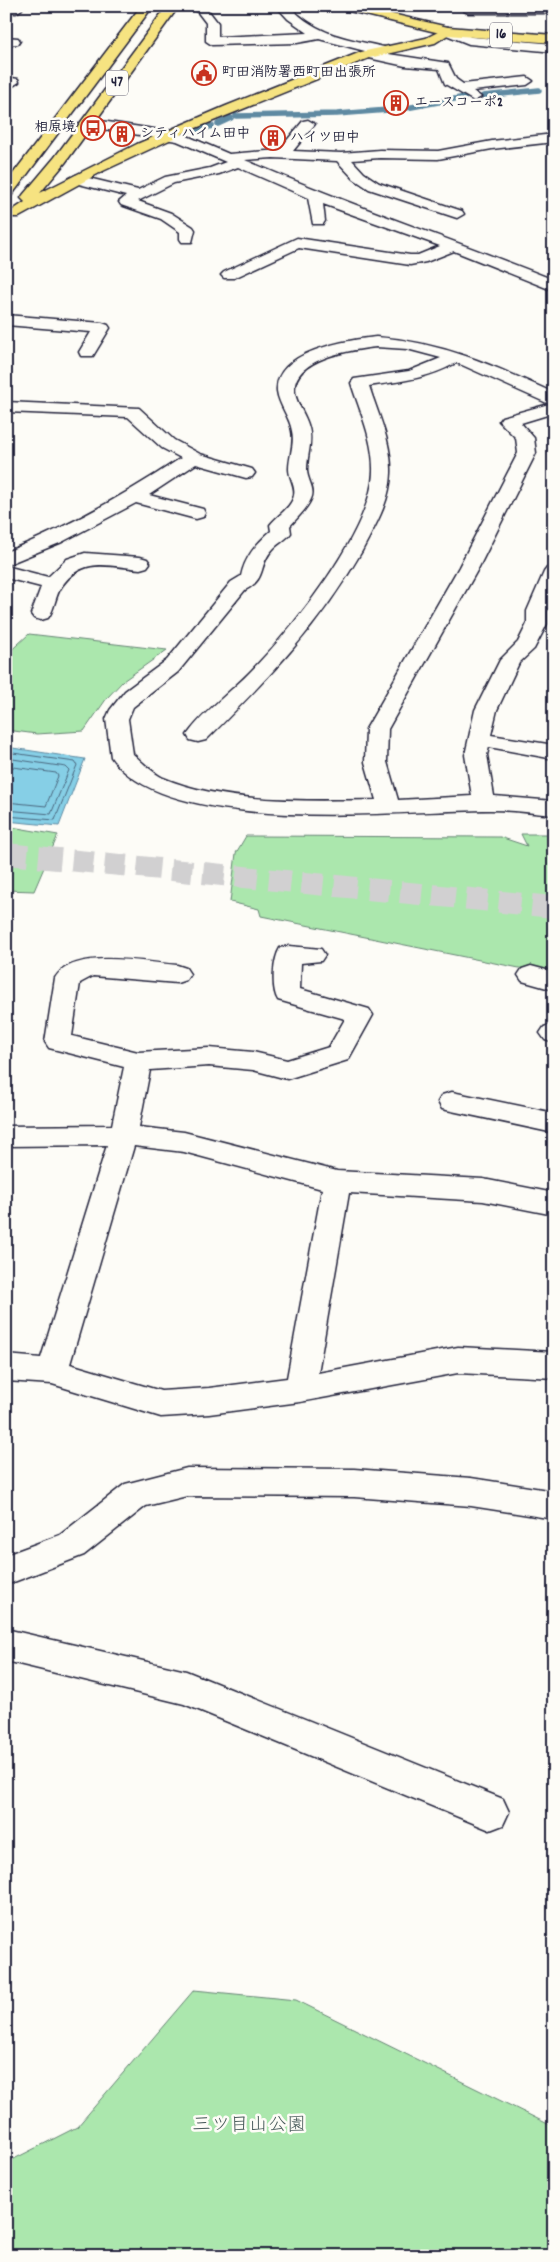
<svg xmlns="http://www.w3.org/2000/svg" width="560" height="2262" viewBox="0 0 560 2262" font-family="Dekko,'Klee One',sans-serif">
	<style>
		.green { fill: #abe7ad; stroke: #668474 }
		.water { fill: #86cfe6; stroke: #5e8aa2 }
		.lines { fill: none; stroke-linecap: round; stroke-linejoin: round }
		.shore { stroke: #4a677f; stroke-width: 1 }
		.stream { stroke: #5e8aa2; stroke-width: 5.5 }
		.minor-tunnel { stroke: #d1d0d1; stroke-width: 22; stroke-dasharray: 22 11; stroke-linecap: butt }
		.minor-casing { stroke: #22223b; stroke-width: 3 }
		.major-casing { stroke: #22223b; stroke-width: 3 }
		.highway-casing { stroke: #22223b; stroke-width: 3 }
		.minor { fill: #fdfcf7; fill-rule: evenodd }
		.major { fill: #f6e381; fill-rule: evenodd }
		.highway { fill: #f6e381; fill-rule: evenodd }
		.labels { text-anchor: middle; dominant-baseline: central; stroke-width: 5; stroke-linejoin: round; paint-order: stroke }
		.far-poi-label { font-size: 14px; font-weight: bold; fill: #22223b; stroke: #fdfcf7; text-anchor: start }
		.shield { fill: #fdfcf7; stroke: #646373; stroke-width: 1 }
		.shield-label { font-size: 15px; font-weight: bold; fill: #22223b }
		.near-park-label { font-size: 19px; fill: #4b5d5d; stroke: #fdfcf7 }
	</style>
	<rect width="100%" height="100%" fill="#fdfcf7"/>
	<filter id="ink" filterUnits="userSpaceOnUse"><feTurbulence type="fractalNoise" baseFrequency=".02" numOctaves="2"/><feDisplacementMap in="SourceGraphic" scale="10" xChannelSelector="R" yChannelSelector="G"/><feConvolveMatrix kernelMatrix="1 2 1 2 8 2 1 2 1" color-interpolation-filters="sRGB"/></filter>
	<g filter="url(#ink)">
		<path class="green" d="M 29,634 L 167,650 L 123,681 L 107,698 L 84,731 L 37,734 L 6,730 L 6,655 Z
			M 6,826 L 58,835 L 34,891 L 6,890 Z
			M 521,834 L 554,834 L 554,975 L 261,916 L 259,909 L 230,902 L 236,853 L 246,836 L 500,837 L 527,846 Z
			M 194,1990 L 296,2000 L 554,2127 L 554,2256 L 6,2256 L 6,2163 L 77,2127 Z"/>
		<path class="water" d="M 6,747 L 85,759 L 59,826 L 6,821 Z"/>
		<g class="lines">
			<path class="shore" d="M 6,752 L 75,762 L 77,765 L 55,820 L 6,816
				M 6,758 L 66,767 L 69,770 L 51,814 L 6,810
				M 6,766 L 56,773 L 58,776 L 46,806 L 6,802"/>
			<path class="stream" d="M 483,96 L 539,90
				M 236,116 L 337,114 L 401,109 L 465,97
				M 218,124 L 231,118
				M 199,131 L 212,126"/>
			<path class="minor-tunnel" d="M 6,854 L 554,907"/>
			<defs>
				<path id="minor" d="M 6,6 L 19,6 L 22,9 L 16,13 L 6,12 Z
					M 193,6 L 205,6 L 218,23 L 218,37 L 308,33 L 288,19 L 276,6 L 289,6 C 318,36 346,38 384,47 L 386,50 L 382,53 L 448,63 L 456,79 L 463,84 L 527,77 L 533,81 L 527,85 L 473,91 L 481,97 L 474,101 L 445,84 L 439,69 L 405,66 L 364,57 L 362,54 L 365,51 L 319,39 L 297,43 L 212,45 L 206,41 L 206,23 Z
					M 460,6 L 554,6 L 554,13 L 468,13 L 464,11 Z
					M 448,27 L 471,37 L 554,44 L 554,52 L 469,44 L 444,34 L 442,31 L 444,28 Z
					M 6,37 L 18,38 L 20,41 L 18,44 L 6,45 Z
					M 6,77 L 18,79 L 19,82 L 13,86 L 6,85 Z
					M 88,119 L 180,133 L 229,154 L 279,150 L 303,121 L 308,120 L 315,124 L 293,151 L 341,153 L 380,150 L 438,151 L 492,141 L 554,134 L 554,142 L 492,149 L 438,159 L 380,158 L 352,160 L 364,173 L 379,183 L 462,211 L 464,214 L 457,218 L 369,189 L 354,179 L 337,161 L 273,158 L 245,160 C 346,204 451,239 554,280 L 554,291 L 454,251 L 426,262 L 410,265 L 299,248 L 234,278 L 224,278 L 221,275 L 224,272 L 297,238 L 410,255 L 418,255 L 440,246 L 323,204 L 325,221 L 323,224 L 313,224 L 308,198 L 238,167 L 219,174 L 174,183 L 138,201 L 171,213 L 193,227 L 195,230 L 192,242 L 182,242 L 180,239 L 180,232 L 161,219 L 121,205 L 119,202 L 126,196 L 71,182 L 69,179 L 76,175 L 138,190 L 165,177 L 210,168 L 226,162 L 177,141 L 83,126 L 81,123 L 83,120 Z
					M 6,315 L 102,323 L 108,325 L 110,328 L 93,356 L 81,356 L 79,352 L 91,332 L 6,325 Z
					M 376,337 C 442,342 495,366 554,393 L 554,413 L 521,423 L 534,438 L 536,453 L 479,567 L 388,729 L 387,762 L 398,800 L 472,796 L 465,755 L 475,710 L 500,660 L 518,642 L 527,624 L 527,611 L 544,572 L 547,568 L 554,566 L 554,596 L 547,611 L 547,624 L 534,649 L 519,663 L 497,710 L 491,735 L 554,745 L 554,759 L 489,747 L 487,755 L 494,796 L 554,801 L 554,815 C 532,813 511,810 490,810 C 401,810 167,838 111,757 L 106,719 L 110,710 L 125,691 L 167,660 L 231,582 L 241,576 C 245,557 256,544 271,531 L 270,525 C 277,516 292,507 294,495 C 296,486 289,478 289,469 C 289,456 295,444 292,431 C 290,417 279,406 277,391 C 274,351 348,340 376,337 ZM 376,347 L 407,349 L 441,358 L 409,371 L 354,379 L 351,383 C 360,412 374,441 373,472 C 371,532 293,628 252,670 C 232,691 203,712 187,735 L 190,740 L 198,742 L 206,740 C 268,678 318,628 362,551 C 375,526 390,502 391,473 C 392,443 378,414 369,386 C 402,381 426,379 456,363 L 462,365 L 549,404 L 502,417 L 499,421 L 516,438 L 518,453 L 459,567 L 366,729 L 365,762 L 376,800 C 310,801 224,804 163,778 C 153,773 142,762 133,754 L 128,719 L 133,707 L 178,672 L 245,590 C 268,578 257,566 273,549 C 278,543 286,540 291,533 L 290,526 C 297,518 307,509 311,499 C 316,489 307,480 307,470 C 307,455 313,442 309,428 C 306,415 297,405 295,393 C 290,358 352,350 376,347 Z
					M 6,402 L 139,408 L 174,440 L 200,454 L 252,469 L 255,473 L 252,477 L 246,478 L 196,464 L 149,495 L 203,509 L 205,513 L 203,517 L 196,519 L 136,503 L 62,542 L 6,565 L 6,552 C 68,527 125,495 181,458 L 162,448 L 128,417 L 6,412 Z
					M 85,553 L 140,557 L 147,559 L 150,563 L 147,567 L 140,569 C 109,566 83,556 62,586 C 55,595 55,609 48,618 L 41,620 L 34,618 L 31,614 L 41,587 L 6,578 L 6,566 L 48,577 L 67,559 Z
					M 289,946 L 321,949 L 325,955 L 321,961 L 301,963 L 300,989 L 369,1009 L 373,1015 L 348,1060 L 287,1079 L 253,1070 L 209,1066 L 150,1070 L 139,1127 L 184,1132 L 337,1171 L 483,1179 L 554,1193 L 554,1215 L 483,1201 L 349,1193 L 318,1373 L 458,1347 L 554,1352 L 554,1378 L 458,1373 L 300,1402 L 209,1414 L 161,1417 L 52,1384 L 6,1381 L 6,1355 L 41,1358 L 107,1145 L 6,1146 L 6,1126 L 112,1125 L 124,1067 L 49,1048 L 45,1042 L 55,978 C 74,947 146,963 177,965 L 186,968 L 190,974 L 186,980 L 177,983 L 93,976 L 80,983 L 72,1036 L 138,1052 L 209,1048 L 253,1052 L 287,1060 L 329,1047 L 345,1019 L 278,1000 C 271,989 273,959 280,948 ZM 134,1146 L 184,1152 L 322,1189 L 287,1378 L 209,1388 L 161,1391 L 70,1364 Z
					M 531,966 L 554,972 L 554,990 L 522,981 L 518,975 L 522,969 Z
					M 553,1024 L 554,1024 L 554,1043 L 545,1040 L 540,1033 L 544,1027 Z
					M 452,1092 L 554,1113 L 554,1133 L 442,1109 L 438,1102 L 442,1095 Z
					M 187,1468 L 354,1469 L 471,1478 L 554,1491 L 554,1519 L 471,1506 L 354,1497 L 187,1496 L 146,1506 L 84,1555 L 6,1585 L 6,1555 L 60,1535 L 125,1484 Z
					M 6,1629 L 186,1671 L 503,1799 L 509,1812 L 503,1825 L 490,1830 L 184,1704 L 6,1661 Z"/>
				<path id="major" d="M 141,6 L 153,6 L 11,196 L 6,197 L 6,183 Z
					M 167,6 L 179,6 L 65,163 L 40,193 L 137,144 L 226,106 L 361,52 L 426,38 L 448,27 L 454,31 L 435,43 L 369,58 L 191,130 L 103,171 L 19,217 L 9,217 L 7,214 L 25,202 L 21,198 L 23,195 L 55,157 Z"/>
				<path id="highway" d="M 335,6 L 357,6 L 448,27 L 554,35 L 554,43 L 448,35 L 337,8 Z"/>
			</defs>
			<use href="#minor" class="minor-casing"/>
			<use href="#major" class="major-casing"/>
			<use href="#highway" class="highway-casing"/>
			<use href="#minor" class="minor"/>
			<use href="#major" class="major"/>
			<use href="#highway" class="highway"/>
		</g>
	</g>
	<defs>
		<symbol id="civic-ring" viewBox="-11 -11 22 22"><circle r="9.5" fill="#fdfcf7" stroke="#c8321e" stroke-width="1.5"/><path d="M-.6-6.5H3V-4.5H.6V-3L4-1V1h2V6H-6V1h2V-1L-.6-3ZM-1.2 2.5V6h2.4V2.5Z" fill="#c8321e"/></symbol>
		<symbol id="building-ring" viewBox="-11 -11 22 22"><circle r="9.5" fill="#fdfcf7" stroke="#c8321e" stroke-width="1.5"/><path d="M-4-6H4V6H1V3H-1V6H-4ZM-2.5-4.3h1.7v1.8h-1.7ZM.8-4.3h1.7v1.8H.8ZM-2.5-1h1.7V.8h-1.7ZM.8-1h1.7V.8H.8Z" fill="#c8321e"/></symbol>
		<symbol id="bus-ring" viewBox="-11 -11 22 22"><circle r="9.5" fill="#fdfcf7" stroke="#c8321e" stroke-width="1.5"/><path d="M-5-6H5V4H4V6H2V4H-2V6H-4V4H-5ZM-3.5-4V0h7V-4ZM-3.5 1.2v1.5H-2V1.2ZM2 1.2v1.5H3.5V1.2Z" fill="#c8321e"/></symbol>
	</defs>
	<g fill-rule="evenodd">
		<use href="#civic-ring" x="190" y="59" width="28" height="28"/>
		<use href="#building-ring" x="382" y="89" width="28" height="28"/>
		<use href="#bus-ring" x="79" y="114" width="28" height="28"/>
		<use href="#building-ring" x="108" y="120" width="28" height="28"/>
		<use href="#building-ring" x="259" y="124" width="28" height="28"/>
	</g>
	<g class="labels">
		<g class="far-poi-label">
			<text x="222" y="73">町田消防署西町田出張所</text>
			<text x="414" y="103">エースコーポ2</text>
			<text x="76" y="128" text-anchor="end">相原境</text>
			<text x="140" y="134">シティハイム田中</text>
			<text x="290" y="138">ハイツ田中</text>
		</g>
		<g class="shield">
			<rect x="490" y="22.5" width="22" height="25" rx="4"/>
			<rect x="106" y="70.5" width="22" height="25" rx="4"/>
		</g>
		<g class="shield-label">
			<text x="501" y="35">16</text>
			<text x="117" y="83">47</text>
		</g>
		<g class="near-park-label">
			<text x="249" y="2126">三ツ目山公園</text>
		</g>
	</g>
	<rect width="560" height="2262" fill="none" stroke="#fdfcf7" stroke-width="25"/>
	<rect x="12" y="12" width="535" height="2237" fill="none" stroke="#22223b" stroke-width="2" filter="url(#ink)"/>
</svg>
